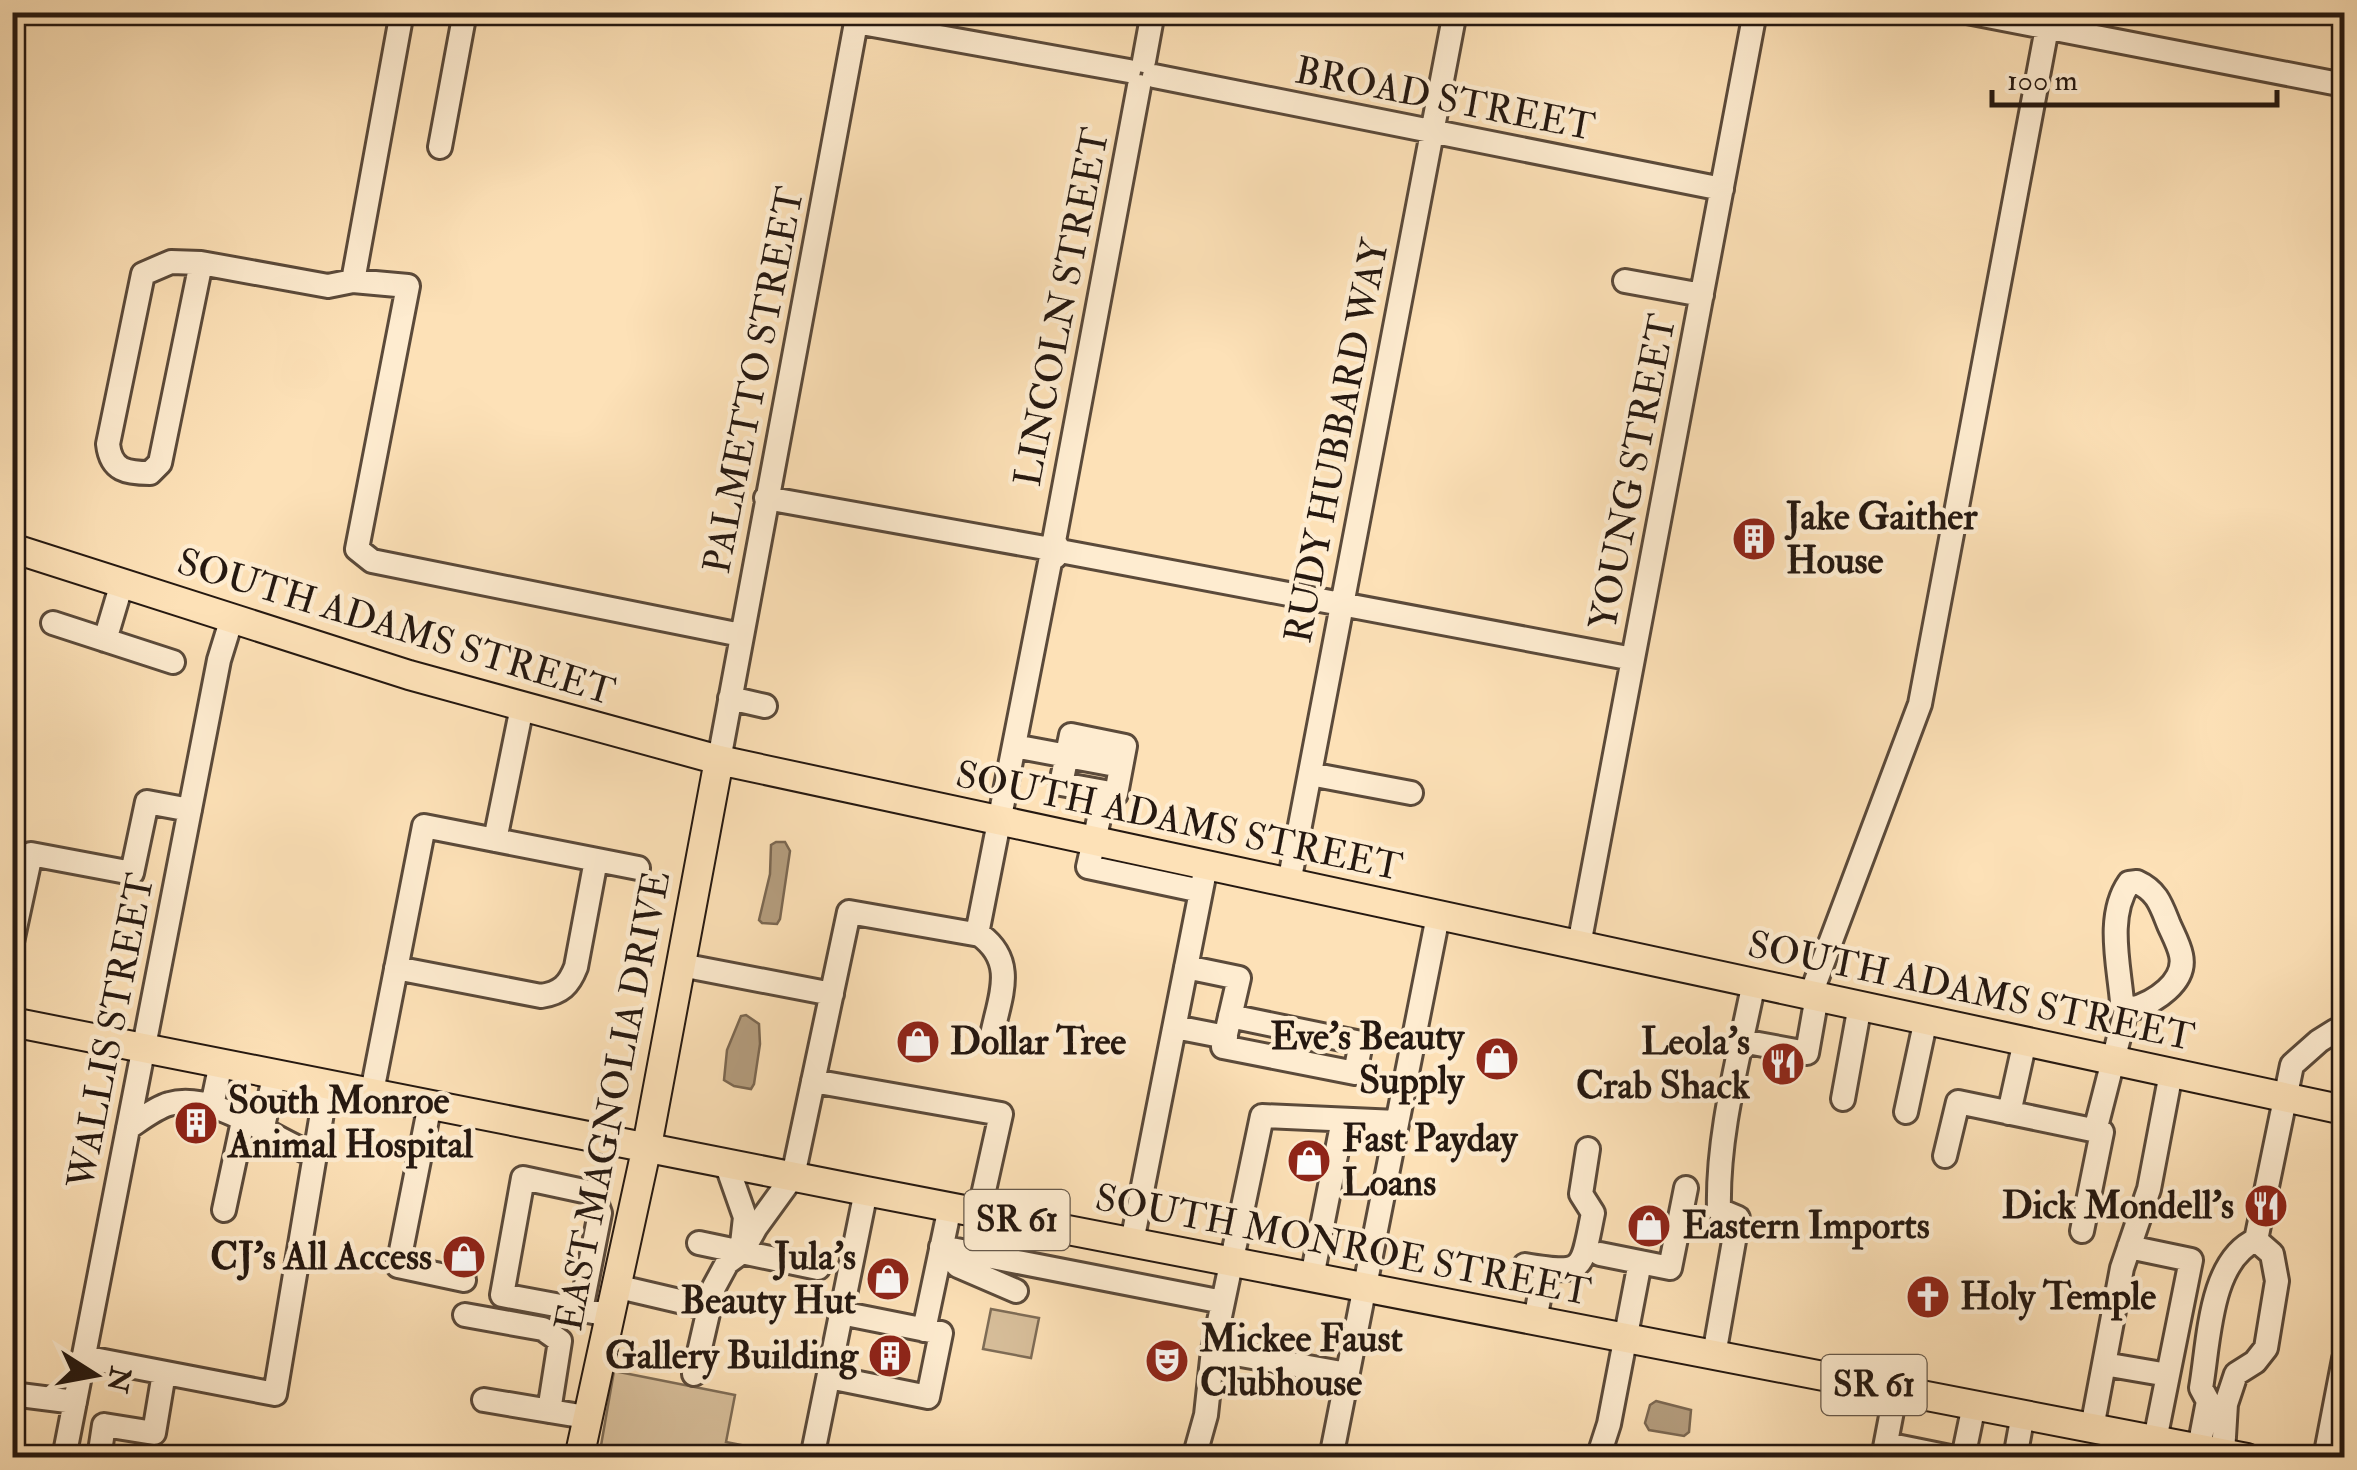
<svg xmlns="http://www.w3.org/2000/svg" width="2357" height="1470" viewBox="0 0 2357 1470" font-family="'IM FELL Double Pica',serif">
	<style>
		.green { fill: #d8bf9b; stroke: #7e6c56; stroke-width: 2.5 }
		.water { fill: #b49d7e; stroke: #7b6852; stroke-width: 2.5 }
		.lines { fill: none; stroke-linecap: round; stroke-linejoin: round }
		.minor-casing { stroke: #5b4a3a; stroke-width: 28 }
		.major-casing { stroke: #251810; stroke-width: 32 }
		.minor { stroke: #feecd0; stroke-width: 22 }
		.major { stroke: #fde1b7; stroke-width: 28 }
		.labels { text-anchor: middle; dominant-baseline: central; stroke-width: 9; stroke-linejoin: round; paint-order: stroke }
		.shield { fill: #feecd0; stroke: #66584a; stroke-width: 2.5 }
		.shield-label { font-size: 35px; font-weight: bold; fill: #251810 }
		.street-label { font-size: 38px; fill: #251810; stroke: #feecd0 }
		.poi-label { font-size: 38px; font-weight: bold; fill: #251810; stroke: #feecd0; text-anchor: start }
	</style>
	<rect width="100%" height="100%" fill="#fde1b7"/>
	<filter id="stains"><feTurbulence type="fractalNoise" baseFrequency=".002" numOctaves="4"/><feColorMatrix values="0 0 0 0 .2 0 0 0 0 .09 0 0 0 0 .02 0 0 0 .5 -.17"/></filter>
	<radialGradient id="worn" r=".72"><stop offset=".6" stop-color="#630" stop-opacity="0"/><stop offset="1" stop-color="#630" stop-opacity=".3"/></radialGradient>
	<path class="green" d="M 991,1309 L 1039,1318 L 1031,1358 L 983,1349 Z
		M 614,1371 L 735,1395 L 726,1442 L 782,1453 L 788,1457 L 599,1457 Z"/>
	<path class="water" d="M 776,842 L 785,842 L 790,851 L 780,919 L 777,924 L 762,923 L 759,920 L 770,874 L 771,845 Z
		M 746,1015 L 759,1024 L 760,1044 L 754,1084 L 751,1089 L 734,1086 L 724,1080 L 727,1050 L 741,1016 Z
		M 1656,1401 L 1691,1410 L 1689,1432 L 1684,1436 L 1649,1430 L 1645,1423 L 1650,1405 Z"/>
	<g class="lines">
		<defs>
			<path id="minor" d="M 1967,12 L 2344,85
				M 856,22 L 1129,71
				M 1144,61 L 1153,12
				M 1154,76 L 1722,189
				M 440,147 L 465,12
				M 201,263 L 160,463 L 150,473 C 127,473 111,471 108,444 L 143,274 L 171,262 L 201,263 L 328,286 L 353,281 L 408,286 L 357,549 L 372,561 L 741,635
				M 353,281 L 402,12
				M 1625,281 L 1702,295
				M 766,498 L 1045,548
				M 1060,551 L 1633,659
				M 1055,557 L 1060,551 L 1054,541 L 1139,86
				M 53,623 L 173,662
				M 105,640 L 122,583
				M 730,698 L 765,706
				M 1071,735 L 1125,746 L 1116,794 L 1061,784 Z
				M 1014,746 L 1121,766
				M 719,760 L 858,12
				M 1310,774 L 1411,793
				M 1105,792 L 1088,867 L 1201,891
				M 495,840 L 522,707
				M 2137,882 C 2157,891 2161,905 2169,925 C 2173,934 2179,945 2181,955 C 2187,982 2154,1003 2131,1009 L 2122,1002 C 2119,965 2106,916 2129,883 Z
				M 1289,883 L 1455,12
				M 977,934 L 1051,557
				M 12,942 L 31,854 L 132,873 L 147,802 L 190,810
				M 1579,945 L 1755,12
				M 681,965 L 832,994
				M 1186,967 L 1239,978 L 1223,1047 L 1355,1073 L 1361,1043 L 1230,1016
				M 396,968 L 541,996 C 561,993 569,985 576,967 L 596,860
				M 1811,994 L 1920,704 L 2047,28
				M 1175,1027 L 1226,1037
				M 1742,1041 L 1807,1053 L 1817,996
				M 813,1081 L 1001,1114 L 979,1213
				M 372,1092 L 424,826 L 638,868
				M 1843,1099 L 1860,1005
				M 430,1104 L 398,1266 L 464,1280
				M 212,1106 L 221,1063
				M 1906,1112 L 1926,1019
				M 2009,1113 L 2025,1041
				M 128,1128 C 140,1120 155,1108 169,1104 C 214,1090 273,1141 315,1155
				M 262,1131 L 275,1073
				M 2095,1131 L 2127,1006
				M 1945,1156 L 1958,1102 L 2102,1132 L 2082,1231
				M 726,1163 L 745,1217 L 742,1244
				M 224,1210 L 243,1121
				M 2256,1240 L 2292,1065 L 2319,1041 L 2335,1031 L 2344,1030
				M 1132,1242 L 1206,866
				M 699,1243 L 818,1268
				M 941,1247 L 1223,1302
				M 941,1247 L 958,1266 L 1016,1291
				M 2129,1247 L 2191,1260 L 2155,1440
				M 1600,1254 L 1670,1268 L 1686,1188
				M 1525,1265 C 1586,1275 1581,1271 1593,1213 L 1581,1194 L 1588,1149
				M 1312,1277 L 1343,1120
				M 615,1286 L 709,1308
				M 581,1310 L 600,1213 L 593,1193 L 523,1178 L 502,1295 L 609,1315
				M 465,1315 L 543,1329 L 560,1341 L 549,1411
				M 1535,1320 L 1545,1268
				M 924,1330 L 950,1207
				M 1213,1350 L 1347,1374
				M 1714,1355 L 1738,1218 L 1719,1210 C 1717,1134 1739,1057 1754,982
				M 83,1357 L 275,1394 L 327,1083
				M 2104,1364 L 2168,1375
				M 694,1374 L 714,1287 L 727,1263 L 742,1252 L 756,1227 L 793,1176 L 849,912 L 980,935 C 1017,962 1000,996 992,1035
				M 829,1377 L 928,1397 L 941,1333 L 841,1313
				M 12,1394 L 75,1402
				M 484,1400 L 586,1417
				M 2092,1428 L 2122,1268 L 2149,1189 L 2171,1073
				M 1886,1444 L 1955,1458
				M 2199,1448 L 2208,1401 L 2201,1388 C 2209,1343 2209,1261 2256,1240
				M 2223,1453 L 2226,1404 L 2236,1374 L 2255,1362 L 2266,1348 L 2277,1281 L 2272,1254 L 2256,1240
				M 64,1458 L 219,660 L 232,618
				M 99,1458 L 104,1425 L 154,1433 L 164,1373
				M 812,1458 L 866,1191
				M 1194,1458 L 1206,1415 L 1213,1350 L 1262,1116 L 1397,1122
				M 1331,1458 L 1438,916
				M 1598,1458 L 1609,1424 L 1640,1262
				M 1883,1458 L 1896,1390
				M 1963,1458 L 1974,1405
				M 2015,1458 L 2023,1414
				M 2123,1458 L 2127,1434
				M 2325,1458 L 2344,1359"/>
			<path id="major" d="M 12,548 L 409,675 L 719,760 L 2344,1110
				M 12,1022 L 866,1191 L 2247,1458
				M 579,1458 L 647,1146 L 719,760"/>
		</defs>
		<use href="#minor" class="minor-casing"/>
		<use href="#major" class="major-casing"/>
		<use href="#minor" class="minor"/>
		<use href="#major" class="major"/>
	</g>
	<defs>
		<symbol id="building-disc" viewBox="-11 -11 22 22"><circle r="9.5" fill="#8f2418" stroke="#feecd0"/><path d="M-4-6H4V6H1V3H-1V6H-4ZM-2.5-4.3h1.7v1.8h-1.7ZM.8-4.3h1.7v1.8H.8ZM-2.5-1h1.7V.8h-1.7ZM.8-1h1.7V.8H.8Z" fill="#fff"/></symbol>
		<symbol id="shop-disc" viewBox="-11 -11 22 22"><circle r="9.5" fill="#8f2418" stroke="#feecd0"/><path d="M-5-2.5h2.3a2.7 3.5 0 0 1 5.4 0H5L5.5 6h-11ZM-1.5-2.5h3a1.5 2.3 0 0 0-3 0Z" fill="#fff"/></symbol>
		<symbol id="restaurant-disc" viewBox="-11 -11 22 22"><circle r="9.5" fill="#8f2418" stroke="#feecd0"/><path d="M-5-6h1v4h1v-4h1v4h1v-4h1v5L-1.5 .5V6h-2V.5L-5-1ZM5-6V6H3V1.5H1.5Q1.5-4 5-6Z" fill="#fff"/></symbol>
		<symbol id="church-disc" viewBox="-11 -11 22 22"><circle r="9.5" fill="#8f2418" stroke="#feecd0"/><path d="M-1.2-6h2.4v3.5h3.3v2.4h-3.3V6h-2.4V-.1h-3.3v-2.4h3.3Z" fill="#fff"/></symbol>
		<symbol id="theatre-disc" viewBox="-11 -11 22 22"><circle r="9.5" fill="#8f2418" stroke="#feecd0"/><path d="M-5-5.5Q0-4 5-5.5V0Q5 5 0 6Q-5 5-5 0ZM-3.3-2.5H-1v1.5H-3.3ZM1-2.5H3.3v1.5H1ZM-2.8 1Q0 5.5 2.8 1Z" fill="#fff"/></symbol>
	</defs>
	<g fill-rule="evenodd">
		<use href="#building-disc" x="1729" y="514" width="50" height="50"/>
		<use href="#shop-disc" x="893" y="1017" width="50" height="50"/>
		<use href="#shop-disc" x="1472" y="1034" width="50" height="50"/>
		<use href="#restaurant-disc" x="1758" y="1039" width="50" height="50"/>
		<use href="#building-disc" x="171" y="1098" width="50" height="50"/>
		<use href="#shop-disc" x="1284" y="1136" width="50" height="50"/>
		<use href="#restaurant-disc" x="2241" y="1181" width="50" height="50"/>
		<use href="#shop-disc" x="1624" y="1201" width="50" height="50"/>
		<use href="#shop-disc" x="439" y="1232" width="50" height="50"/>
		<use href="#shop-disc" x="863" y="1254" width="50" height="50"/>
		<use href="#church-disc" x="1903" y="1272" width="50" height="50"/>
		<use href="#building-disc" x="865" y="1331" width="50" height="50"/>
		<use href="#theatre-disc" x="1142" y="1336" width="50" height="50"/>
	</g>
	<g class="labels">
		<g class="shield">
			<rect x="964.5" y="1190" width="105" height="60" rx="8"/>
			<rect x="1821.5" y="1355" width="105" height="60" rx="8"/>
		</g>
		<g class="shield-label">
			<text x="1017" y="1220">SR 61</text>
			<text x="1874" y="1385">SR 61</text>
		</g>
		<g class="street-label">
			<text transform="translate(1445 99) rotate(11)">BROAD STREET</text>
			<text transform="translate(1062 307) rotate(-79)">LINCOLN STREET</text>
			<text transform="translate(754 380) rotate(-79)">PALMETTO STREET</text>
			<text transform="translate(1337 441) rotate(-79)">RUDY HUBBARD WAY</text>
			<text transform="translate(1633 472) rotate(-79)">YOUNG STREET</text>
			<text transform="translate(396 627) rotate(17)">SOUTH ADAMS STREET</text>
			<text transform="translate(1179 821) rotate(12)">SOUTH ADAMS STREET</text>
			<text transform="translate(1971 991) rotate(12)">SOUTH ADAMS STREET</text>
			<text transform="translate(111 1031) rotate(-79)">WALLIS STREET</text>
			<text transform="translate(613 1101) rotate(-79)">EAST MAGNOLIA DRIVE</text>
			<text transform="translate(1343 1245) rotate(11)">SOUTH MONROE STREET</text>
		</g>
		<g class="poi-label">
			<text x="1786" y="517">Jake Gaither<tspan x="1786" dy="44">House</tspan></text>
			<text x="1464" y="1037" text-anchor="end">Eve's Beauty<tspan x="1464" dy="44">Supply</tspan></text>
			<text x="950" y="1042">Dollar Tree</text>
			<text x="1750" y="1042" text-anchor="end">Leola's<tspan x="1750" dy="44">Crab Shack</tspan></text>
			<text x="228" y="1101">South Monroe<tspan x="228" dy="44">Animal Hospital</tspan></text>
			<text x="1342" y="1139">Fast Payday<tspan x="1342" dy="44">Loans</tspan></text>
			<text x="2234" y="1206" text-anchor="end">Dick Mondell's</text>
			<text x="1682" y="1226">Eastern Imports</text>
			<text x="432" y="1257" text-anchor="end">CJ's All Access</text>
			<text x="856" y="1257" text-anchor="end">Jula's<tspan x="856" dy="44">Beauty Hut</tspan></text>
			<text x="1960" y="1297">Holy Temple</text>
			<text x="1200" y="1339">Mickee Faust<tspan x="1200" dy="44">Clubhouse</tspan></text>
			<text x="858" y="1356" text-anchor="end">Gallery Building</text>
		</g>
	</g>
	<rect width="2357" height="1470" fill="none" stroke="#fde1b7" stroke-width="50"/>
	<rect x="15" y="15" width="2327" height="1440" fill="none" stroke="#251810" stroke-width="5"/>
	<rect x="25" y="25" width="2307" height="1420" fill="none" stroke="#251810" stroke-width="2.5"/>
	<g transform="translate(95 1375) rotate(101)" stroke="#feecd0" stroke-width="8" paint-order="stroke">
	<path d="M0-8L18 38L0 25L-18 38Z" fill="#251810"/>
	<text y="-15" font-size="28" font-weight="bold" text-anchor="middle" fill="#251810">N</text>
	</g>
	<path d="M1992 90v15h285v-15" fill="none" stroke="#251810" stroke-width="5"/>
	<text x="2007" y="90" font-size="30" fill="#251810" stroke="#feecd0" stroke-width="8" paint-order="stroke">100 m</text>
	<rect width="100%" height="100%" filter="url(#stains)"/>
	<rect width="100%" height="100%" fill="url(#worn)"/>
</svg>
